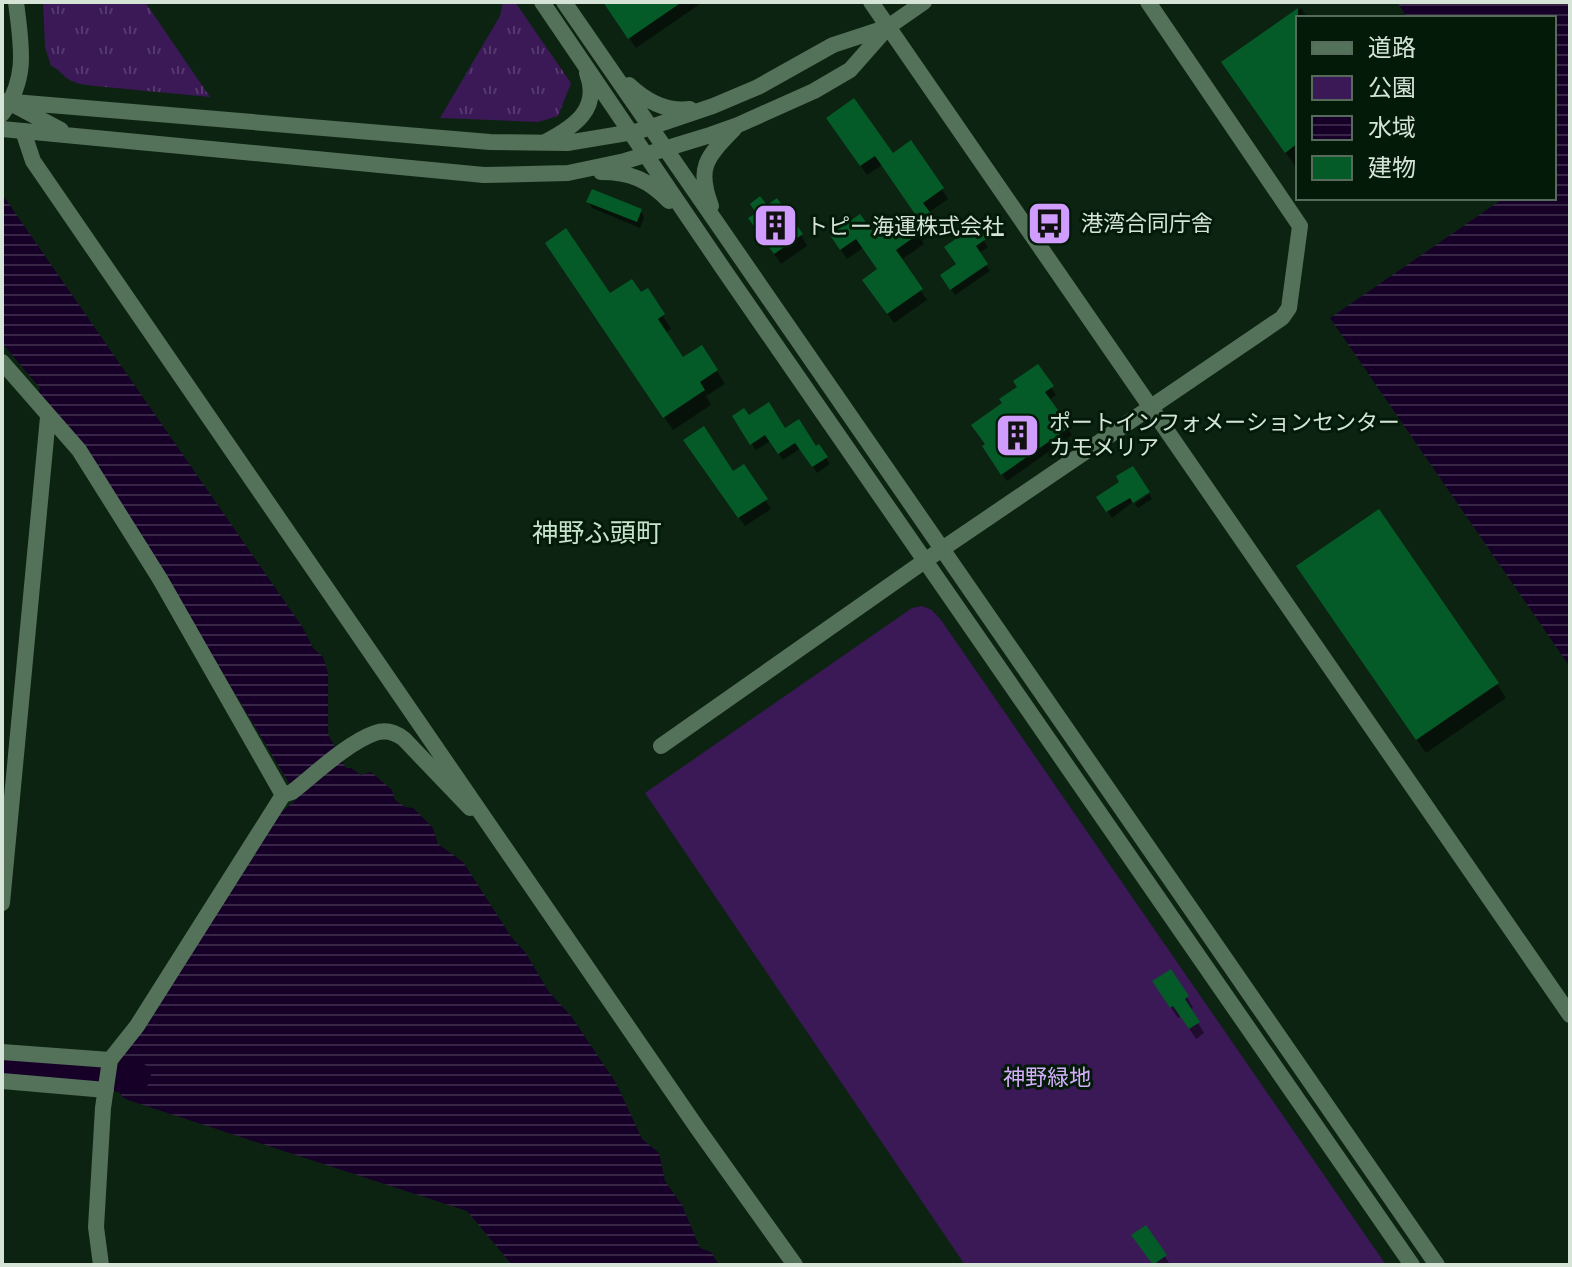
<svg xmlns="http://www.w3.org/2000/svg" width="1572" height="1267" viewBox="0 0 1572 1267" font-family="Arial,'Noto Sans JP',sans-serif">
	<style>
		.grass { fill: url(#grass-tufts) }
		.park { fill: #3b1856 }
		.water { fill: url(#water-rules) }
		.shadow { fill: #0007 }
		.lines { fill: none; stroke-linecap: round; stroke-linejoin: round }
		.river { stroke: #160028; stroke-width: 28 }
		.building { fill: #055b27 }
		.minor { stroke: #547159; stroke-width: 16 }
		.tertiary { stroke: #547159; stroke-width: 16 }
		.labels { text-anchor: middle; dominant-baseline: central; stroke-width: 6; stroke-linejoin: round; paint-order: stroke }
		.poi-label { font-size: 22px; fill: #d6e4d8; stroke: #031a09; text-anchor: start }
		.park-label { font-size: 22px; fill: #d5affb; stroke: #031a09 }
		.quarter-label { font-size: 26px; fill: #c6e3cb; stroke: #031a09 }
	</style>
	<defs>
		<pattern id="grass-tufts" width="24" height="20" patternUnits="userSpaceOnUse" patternTransform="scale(2)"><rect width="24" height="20" fill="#3b1856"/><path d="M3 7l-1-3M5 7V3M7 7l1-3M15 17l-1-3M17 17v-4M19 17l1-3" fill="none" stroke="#57396e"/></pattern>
		<pattern id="water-rules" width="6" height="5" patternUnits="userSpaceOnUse" patternTransform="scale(2)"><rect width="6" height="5" fill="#160028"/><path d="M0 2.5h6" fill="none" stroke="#372546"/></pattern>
	</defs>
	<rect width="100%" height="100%" fill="#0c2312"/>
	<path class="grass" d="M 43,2 L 145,2 L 210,97 L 95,86 C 86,85 76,84 68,79 C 61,74 59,69 51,66 L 45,47 Z
		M 503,2 L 515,2 L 571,83 L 558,116 L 538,122 L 440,118 L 500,16 Z"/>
	<path class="park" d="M 922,606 L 932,610 L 941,620 L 1386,1265 L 965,1265 L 645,793 L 912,608 Z"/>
	<path class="water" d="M 1397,2 L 1570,2 L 1570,667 L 1330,318 L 1504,198 L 1554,198 L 1554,18 L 1408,18 Z
		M 2,194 L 303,628 L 313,648 L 323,657 L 328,673 L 328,734 L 346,768 L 351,768 L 361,775 L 371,772 L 392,790 L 395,800 L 405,807 L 413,808 L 433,828 L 438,844 L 463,862 L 512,938 L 525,952 L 549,992 L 571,1016 L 616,1083 L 642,1139 L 659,1153 L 665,1181 L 682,1205 L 700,1248 L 711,1252 L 719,1265 L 512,1265 L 467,1211 L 125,1099 C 116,1090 114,1083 114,1070 L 277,816 L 298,798 L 89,451 L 38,393 L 40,388 L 2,343 Z"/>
	<path class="shadow" d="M 605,2 L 703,2 L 636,48 Z
		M 1301,8 L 1308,18 L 1298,18 L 1298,163 L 1295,166 L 1224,62 Z
		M 834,128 L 892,156 L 911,143 L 948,199 L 928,213 L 939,230 L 922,241 L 924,244 L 901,260 L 927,300 L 894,323 L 871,290 L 879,270 L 863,248 L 847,259 L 838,245 L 859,217 L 875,238 L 885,238 L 917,215 L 882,165 L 867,175 Z
		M 589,202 L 641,211 L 644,218 L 640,228 L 592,208 Z
		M 975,228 L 988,247 L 978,254 L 990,271 L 955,295 L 943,276 L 958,265 Z
		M 757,229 L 801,235 L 807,246 L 781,264 Z
		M 555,257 L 609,296 L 640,295 L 647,291 L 671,329 L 665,333 L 683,360 L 717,371 L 725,384 L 706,396 L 711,405 L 673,430 Z
		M 1037,367 L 1056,395 L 1049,400 L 1072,435 L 1007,481 L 988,454 L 1005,404 Z
		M 734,417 L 748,418 L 785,430 L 816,448 L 819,446 L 830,464 L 817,473 L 801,448 L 783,460 L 770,441 L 756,450 Z
		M 691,449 L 733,473 L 743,466 L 771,509 L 745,526 Z
		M 1147,491 L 1112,518 L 1099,498 Z
		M 1149,494 L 1152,499 L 1138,508 L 1135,504 Z
		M 1307,581 L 1497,684 L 1506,698 L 1426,753 Z
		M 1160,992 L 1187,997 L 1193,1008 L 1190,1010 L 1204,1033 L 1196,1039 L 1181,1016 L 1178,1018 Z
		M 1146,1228 L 1169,1263 L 1166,1265 L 1153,1265 L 1138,1242 Z"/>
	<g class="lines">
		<path class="river" d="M 2,1068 L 120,1078 L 137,1076"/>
	</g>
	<path class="building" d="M 603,2 L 682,2 L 628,39 Z
		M 1298,8 L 1298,143 L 1285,153 L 1221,62 Z
		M 854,98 L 893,153 L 911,140 L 944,188 L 923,203 L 935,219 L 918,230 L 920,233 L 896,250 L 923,289 L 887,314 L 862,280 L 877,269 L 856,239 L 840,250 L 830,235 L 860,214 L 876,236 L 882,231 L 885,235 L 915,214 L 875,156 L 860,166 L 826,118 Z
		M 592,189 L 642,209 L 637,222 L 586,202 Z
		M 760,196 L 767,205 L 777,198 L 803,234 L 774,254 L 748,218 L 756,213 L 750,204 Z
		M 976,225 L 986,239 L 976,246 L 988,264 L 950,290 L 940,275 L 956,264 L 944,247 Z
		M 566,228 L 610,293 L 632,279 L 641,292 L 648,288 L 665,314 L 658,319 L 683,357 L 702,345 L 718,370 L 700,382 L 705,390 L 663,418 L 545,243 Z
		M 1038,364 L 1054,386 L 1045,392 L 1070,427 L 1001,475 L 982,446 L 985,444 L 971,425 L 1002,403 L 999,399 L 1017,387 L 1013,381 Z
		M 769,402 L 785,428 L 799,419 L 816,446 L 819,444 L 828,457 L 812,467 L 795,443 L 778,454 L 765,435 L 750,445 L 732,416 L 744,408 L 749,415 Z
		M 704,426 L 733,471 L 744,464 L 768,499 L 738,518 L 683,440 Z
		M 1133,466 L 1150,492 L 1133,503 L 1130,498 L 1106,512 L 1096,497 L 1119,482 L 1116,476 Z
		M 1379,509 L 1499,683 L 1416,740 L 1296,566 Z
		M 1171,969 L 1189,996 L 1185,999 L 1200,1022 L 1189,1029 L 1173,1006 L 1170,1008 L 1152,981 Z
		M 1146,1225 L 1167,1255 L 1153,1265 L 1131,1235 Z"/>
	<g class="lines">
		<path class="minor" d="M 23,131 L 33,161 L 698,1129 L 795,1265
			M 2,362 L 79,450 L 160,579 L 283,795
			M 2,903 L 48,417
			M 2,1052 L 110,1060
			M 2,1081 L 106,1090
			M 101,1265 L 96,1227 L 103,1108 L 110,1060 L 137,1026 L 283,795 L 292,792 C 315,774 347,743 375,733 C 386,729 395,732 404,739 L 470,808"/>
		<path class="tertiary" d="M 542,2 L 724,270 L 1412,1265
			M 564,2 L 1437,1265
			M 871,2 L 1570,1015
			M 629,85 C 646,101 667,112 690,109
			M 2,101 L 490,142 L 567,143 L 639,131 L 713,106 L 758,87 L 833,45 L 888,27
			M 14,105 L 61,130
			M 2,114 C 29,77 21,45 16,2
			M 2,129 L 484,175 L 568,173 L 625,161 L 707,136 L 738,125 L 814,91 L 850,70 L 888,27 L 924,2
			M 545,142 C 574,127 601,109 587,73
			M 601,172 C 630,172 649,180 669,201
			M 711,206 C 696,167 707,157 734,129
			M 661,746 L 926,560 L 1282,318 L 1289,308 L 1300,226 L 1148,2"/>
	</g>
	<defs>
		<symbol id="bus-square" viewBox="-11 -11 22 22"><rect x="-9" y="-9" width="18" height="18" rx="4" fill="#d09dff" stroke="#031a09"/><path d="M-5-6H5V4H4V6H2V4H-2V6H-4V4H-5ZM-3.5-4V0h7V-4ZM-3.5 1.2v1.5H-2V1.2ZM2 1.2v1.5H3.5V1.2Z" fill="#111"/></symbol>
		<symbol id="building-square" viewBox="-11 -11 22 22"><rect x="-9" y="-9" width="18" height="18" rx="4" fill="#d09dff" stroke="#031a09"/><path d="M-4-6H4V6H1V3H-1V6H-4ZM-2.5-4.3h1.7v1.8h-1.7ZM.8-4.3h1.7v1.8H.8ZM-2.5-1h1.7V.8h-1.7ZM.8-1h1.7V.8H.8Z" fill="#111"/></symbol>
	</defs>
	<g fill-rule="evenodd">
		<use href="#bus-square" x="1024" y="198" width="51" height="51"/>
		<use href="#building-square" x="750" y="200" width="51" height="51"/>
		<use href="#building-square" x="992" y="410" width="51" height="51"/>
	</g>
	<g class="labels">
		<g class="poi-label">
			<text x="1081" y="223">港湾合同庁舎</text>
			<text x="806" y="226">トピー海運株式会社</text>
			<text x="1049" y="422">ポートインフォメーションセンター<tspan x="1049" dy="25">カモメリア</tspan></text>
		</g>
		<g class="park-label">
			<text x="1047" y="1077">神野緑地</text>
		</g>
		<g class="quarter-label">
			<text x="597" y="533">神野ふ頭町</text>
		</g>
	</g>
	<rect width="1572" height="1267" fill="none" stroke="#d6e4d8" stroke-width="8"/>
	<rect x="1296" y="16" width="260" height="184" fill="#031a09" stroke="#576b5c" stroke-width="2"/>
	<rect x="1312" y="42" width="40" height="12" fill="#547159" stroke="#576b5c" stroke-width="2"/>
	<text x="1368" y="56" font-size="24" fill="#d6e4d8">道路</text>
	<rect x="1312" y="76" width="40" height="24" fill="#3b1856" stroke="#576b5c" stroke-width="2"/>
	<text x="1368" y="96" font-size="24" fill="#d6e4d8">公園</text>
	<rect x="1312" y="116" width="40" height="24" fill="url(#water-rules)" stroke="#576b5c" stroke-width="2"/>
	<text x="1368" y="136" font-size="24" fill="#d6e4d8">水域</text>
	<rect x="1312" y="156" width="40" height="24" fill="#055b27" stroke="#576b5c" stroke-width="2"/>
	<text x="1368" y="176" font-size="24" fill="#d6e4d8">建物</text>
</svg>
